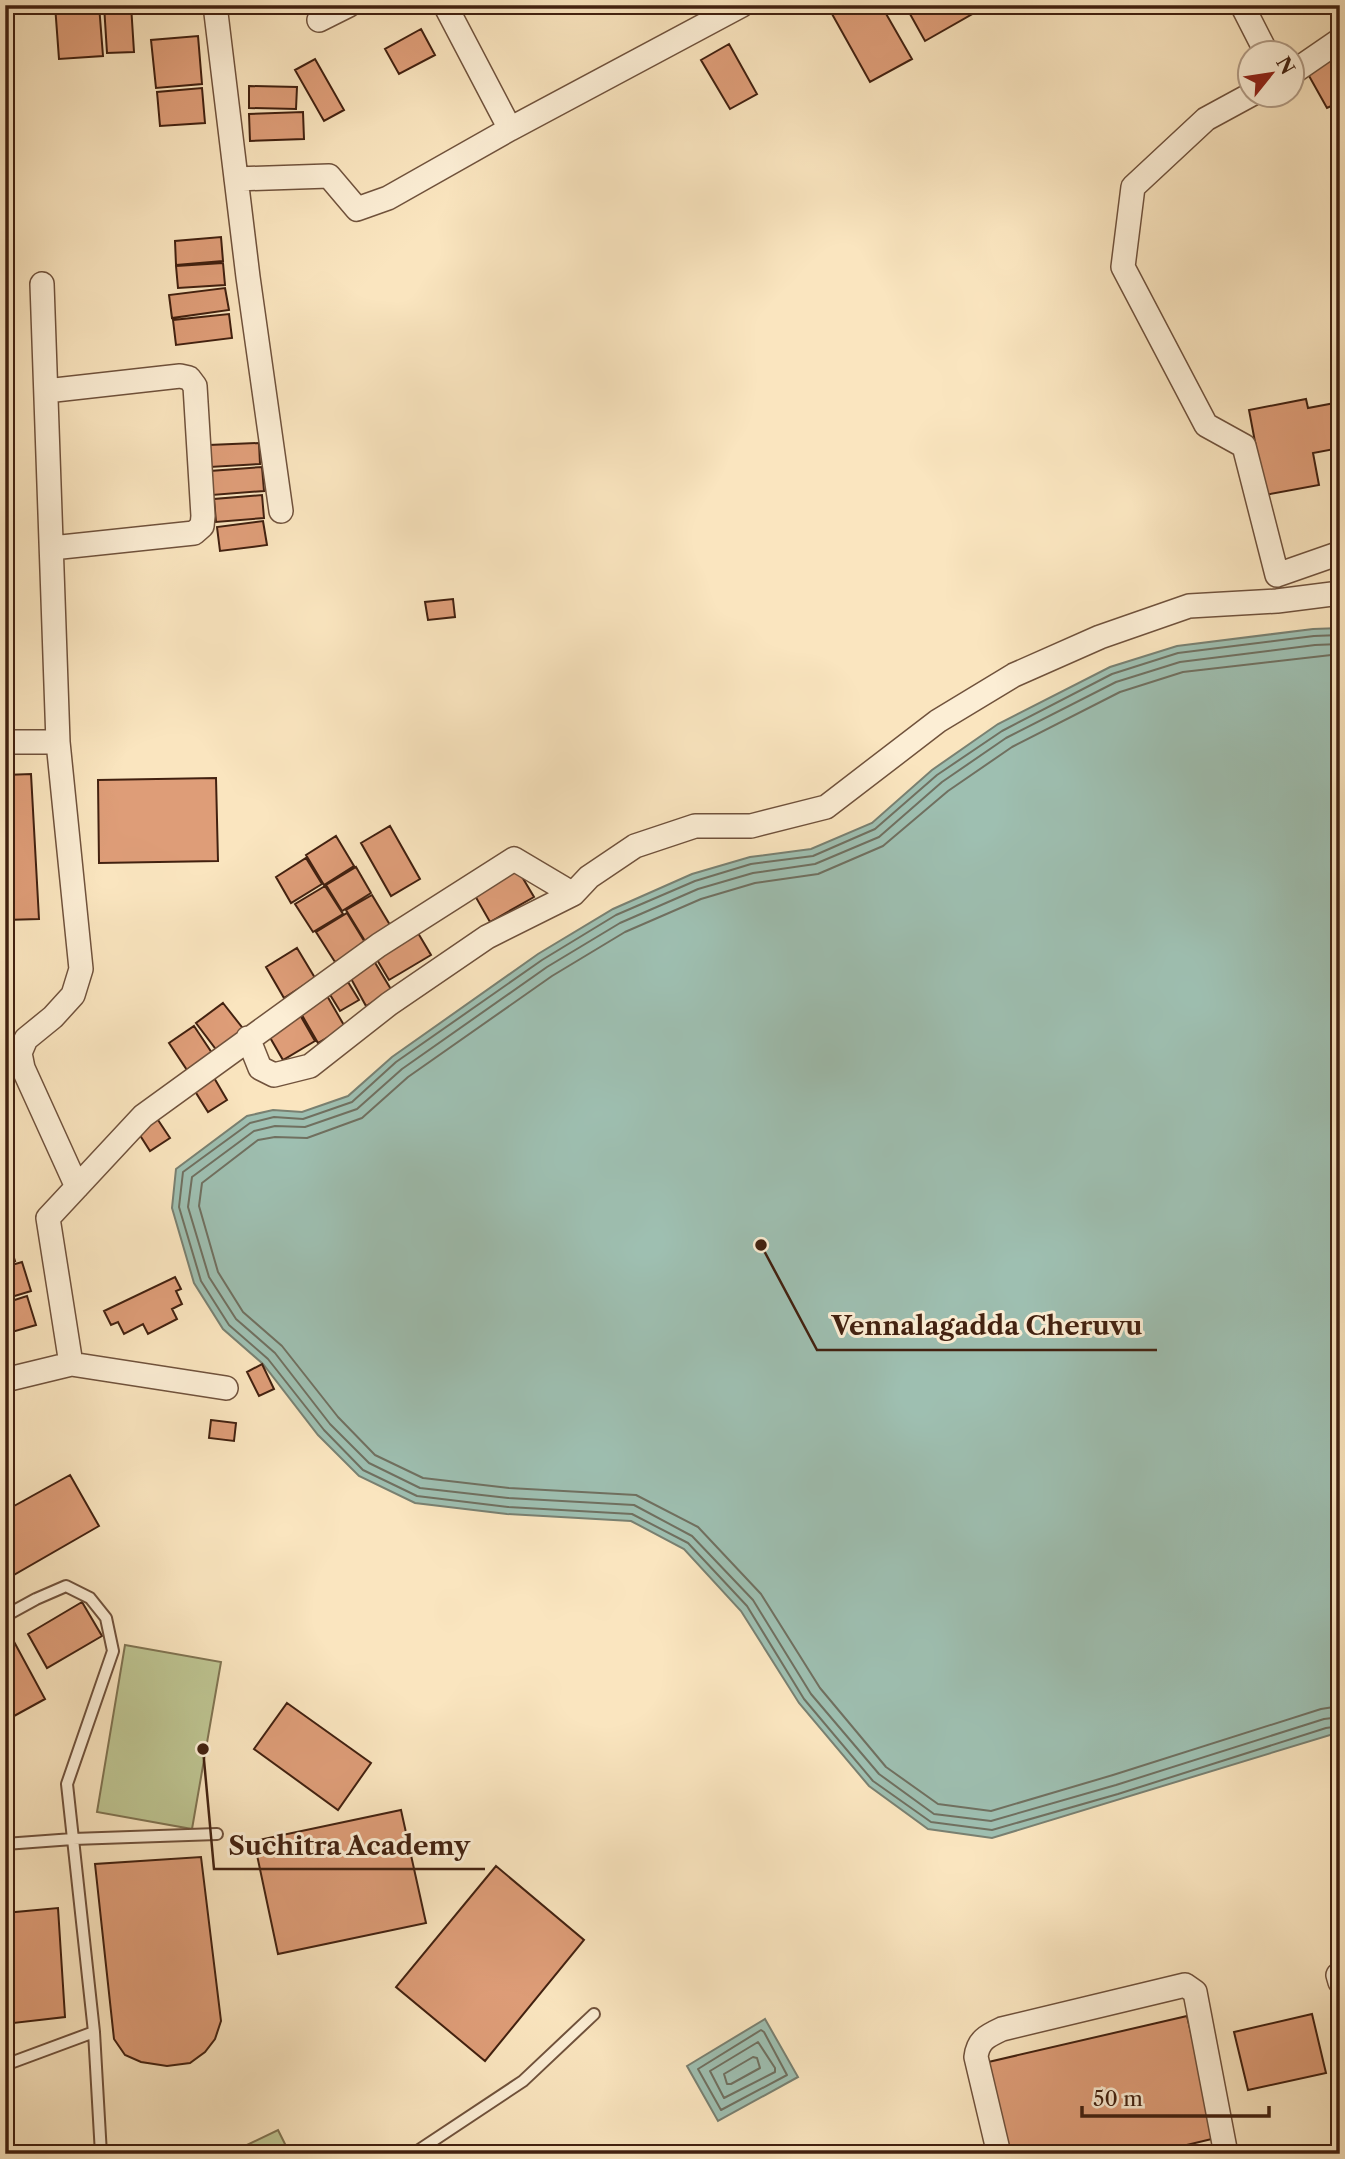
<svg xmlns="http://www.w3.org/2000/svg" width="1345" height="2159" viewBox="0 0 1345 2159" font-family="'Libre Caslon Text',serif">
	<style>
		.green { fill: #bec592; stroke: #807351; stroke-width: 2 }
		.water { fill: #9ebfb1; stroke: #798071; stroke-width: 2 }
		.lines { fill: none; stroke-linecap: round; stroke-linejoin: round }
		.shore { stroke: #707060; stroke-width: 2 }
		.building { fill: #de9d78; stroke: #422110; stroke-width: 2 }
		.service-casing { stroke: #70523c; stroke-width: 14 }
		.minor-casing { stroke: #70523c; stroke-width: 26 }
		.service { stroke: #fceed5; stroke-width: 10 }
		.minor { stroke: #fceed5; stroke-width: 23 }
		.leader { fill: none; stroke: #422110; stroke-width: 2.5 }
		.callout-dot { fill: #422110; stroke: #fceed5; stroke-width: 2.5 }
		.callout-label { font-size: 26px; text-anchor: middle; font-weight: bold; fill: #422110; stroke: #fceed5; stroke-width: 6; stroke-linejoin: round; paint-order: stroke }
	</style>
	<rect width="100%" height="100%" fill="#fae5bf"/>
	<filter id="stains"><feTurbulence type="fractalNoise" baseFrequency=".00286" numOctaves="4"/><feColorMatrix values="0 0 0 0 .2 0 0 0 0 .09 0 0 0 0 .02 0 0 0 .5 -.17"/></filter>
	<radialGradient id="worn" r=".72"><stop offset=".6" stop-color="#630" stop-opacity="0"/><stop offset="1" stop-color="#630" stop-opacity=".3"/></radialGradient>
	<path class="green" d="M 125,1645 L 221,1662 L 192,1829 L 97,1812 Z
		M 278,2130 L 290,2154 L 228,2154 Z"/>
	<path class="water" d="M 1340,628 L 1340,1732 L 992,1838 L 928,1829 L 869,1786 L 799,1703 L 741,1611 L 684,1549 L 631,1521 L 507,1514 L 415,1503 L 359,1476 L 318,1435 L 263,1364 L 223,1329 L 194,1283 L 172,1208 L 176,1169 L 247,1116 L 273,1110 L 302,1112 L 348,1096 L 392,1057 L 538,954 L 613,909 L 692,874 L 750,857 L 811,849 L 872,823 L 932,770 L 998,724 L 1110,667 L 1177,646 L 1313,629 Z
		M 765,2019 L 798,2077 L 718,2121 L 687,2066 Z"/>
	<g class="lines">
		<path class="shore" d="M 1340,635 L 1314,636 L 1178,653 L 1112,674 L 1002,731 L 937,775 L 875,829 L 813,856 L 751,864 L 695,881 L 616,915 L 542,960 L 396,1062 L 352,1102 L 303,1119 L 274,1117 L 250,1123 L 183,1172 L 179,1207 L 201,1281 L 229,1325 L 268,1359 L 324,1430 L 363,1470 L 417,1496 L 508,1507 L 632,1514 L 688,1543 L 747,1606 L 804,1699 L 873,1781 L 931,1822 L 992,1830 L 1118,1794 L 1326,1728 L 1340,1726
			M 1340,644 L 1315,645 L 1180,662 L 1116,682 L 1006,738 L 942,782 L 879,837 L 815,864 L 753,873 L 698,889 L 620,923 L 547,967 L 402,1069 L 357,1109 L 305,1127 L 275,1126 L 254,1131 L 192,1177 L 188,1207 L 209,1277 L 236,1319 L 275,1353 L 330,1424 L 369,1463 L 420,1488 L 508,1498 L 634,1505 L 692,1536 L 753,1600 L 811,1694 L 879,1774 L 934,1814 L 991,1821 L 1116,1785 L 1324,1719 L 1340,1717
			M 1340,654 L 1183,672 L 1120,692 L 1012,747 L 948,791 L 883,846 L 818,874 L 755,883 L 701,899 L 625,932 L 552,976 L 408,1077 L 362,1118 L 307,1138 L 275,1137 L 258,1140 L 202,1183 L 199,1206 L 218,1272 L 243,1312 L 282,1346 L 338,1417 L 375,1455 L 423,1478 L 509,1488 L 636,1495 L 698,1527 L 761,1594 L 820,1688 L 886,1767 L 938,1804 L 991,1811 L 1113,1775 L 1321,1709 L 1340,1706
			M 761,2030 L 764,2032 L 787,2075 L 721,2110 L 698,2069 Z
			M 758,2042 L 775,2068 L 775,2072 L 724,2098 L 710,2071 Z
			M 753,2057 L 757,2058 L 760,2068 L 731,2084 L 727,2084 L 724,2074 Z"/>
	</g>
	<path class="building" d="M 55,5 L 99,5 L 103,56 L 59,59 Z
		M 104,5 L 131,5 L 134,52 L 107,53 Z
		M 827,5 L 881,5 L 912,59 L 870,82 Z
		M 905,5 L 979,5 L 981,9 L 925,41 Z
		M 421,29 L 435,55 L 399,74 L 385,49 Z
		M 198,36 L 202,84 L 156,88 L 151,40 Z
		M 729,44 L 757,94 L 730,109 L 701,60 Z
		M 1330,53 L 1340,70 L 1340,102 L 1327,108 L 1304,67 Z
		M 315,59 L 344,110 L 324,121 L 295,70 Z
		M 249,86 L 297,87 L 296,109 L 249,108 Z
		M 202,88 L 205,123 L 160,126 L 157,92 Z
		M 303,112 L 304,139 L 250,141 L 249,114 Z
		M 221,237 L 223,261 L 176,265 L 175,241 Z
		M 223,263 L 225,285 L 178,288 L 176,266 Z
		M 225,288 L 229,310 L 172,318 L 169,295 Z
		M 229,314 L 232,338 L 176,345 L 173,320 Z
		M 1306,399 L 1308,408 L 1340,402 L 1340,448 L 1313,453 L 1319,485 L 1265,495 L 1249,410 Z
		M 259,443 L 260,464 L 210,467 L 209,445 Z
		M 262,467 L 264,491 L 212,495 L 210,471 Z
		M 262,495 L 264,518 L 216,522 L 214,499 Z
		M 263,521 L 267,545 L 220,551 L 217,527 Z
		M 453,599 L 455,617 L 428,620 L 425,602 Z
		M 31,774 L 39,919 L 5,920 L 5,775 Z
		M 216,778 L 218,861 L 99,863 L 98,780 Z
		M 390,826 L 420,879 L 391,896 L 361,843 Z
		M 336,836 L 354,866 L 324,885 L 306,855 Z
		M 306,858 L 322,884 L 291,903 L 276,877 Z
		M 356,867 L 371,893 L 342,911 L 326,885 Z
		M 518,870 L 534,897 L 490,922 L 474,894 Z
		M 325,886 L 343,914 L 313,932 L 295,904 Z
		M 372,895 L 390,925 L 365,941 L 346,910 Z
		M 347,913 L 366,944 L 335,962 L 316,932 Z
		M 418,933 L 431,955 L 389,980 L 376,958 Z
		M 297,948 L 315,978 L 284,998 L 266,967 Z
		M 374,961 L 392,991 L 366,1006 L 349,975 Z
		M 348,982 L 359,1000 L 340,1011 L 329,993 Z
		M 326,994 L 345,1027 L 318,1043 L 299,1010 Z
		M 223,1003 L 245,1031 L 218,1052 L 196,1023 Z
		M 300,1015 L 315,1041 L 283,1060 L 268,1034 Z
		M 194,1026 L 212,1053 L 187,1070 L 169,1043 Z
		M 213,1076 L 227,1100 L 208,1112 L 193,1088 Z
		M 156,1117 L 170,1138 L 150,1151 L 136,1129 Z
		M 5,1229 L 15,1261 L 5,1264 Z
		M 22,1262 L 31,1291 L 5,1299 L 5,1267 Z
		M 175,1277 L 181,1289 L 176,1291 L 182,1304 L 172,1309 L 177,1319 L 148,1334 L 143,1324 L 124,1334 L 118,1322 L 111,1325 L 104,1311 Z
		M 27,1296 L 36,1325 L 5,1334 L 5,1303 Z
		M 262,1364 L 274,1389 L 259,1396 L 247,1372 Z
		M 211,1420 L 236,1423 L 234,1441 L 209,1438 Z
		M 70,1475 L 99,1526 L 5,1580 L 5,1511 Z
		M 82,1602 L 102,1636 L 47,1668 L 28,1634 Z
		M 12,1638 L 45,1699 L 5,1721 L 5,1642 Z
		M 287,1703 L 371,1763 L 338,1810 L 254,1749 Z
		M 401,1810 L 426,1923 L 278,1954 L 254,1841 Z
		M 201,1857 L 221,2021 L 215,2039 L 205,2052 L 190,2063 L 167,2066 L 141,2062 L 125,2055 L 114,2039 L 95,1864 Z
		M 496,1866 L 584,1940 L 485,2061 L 396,1987 Z
		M 58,1908 L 65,2017 L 5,2024 L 5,1913 Z
		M 1312,2014 L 1326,2073 L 1248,2090 L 1234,2032 Z
		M 1187,2016 L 1216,2138 L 1149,2154 L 1006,2154 L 984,2063 Z"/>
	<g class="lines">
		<defs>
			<path id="service" d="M 5,1616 L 36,1599 L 66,1586 L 90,1598 L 106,1618 L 113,1651 L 67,1784 L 94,2032 L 101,2154
				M 5,1844 L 73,1839 L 217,1834
				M 5,2065 L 94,2032
				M 413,2154 L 523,2081 L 594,2014"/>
			<path id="minor" d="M 215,5 L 248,277 L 281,511
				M 445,5 L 510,129
				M 1242,5 L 1266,52
				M 319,20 L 349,5
				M 1292,73 L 1340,40
				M 1252,94 L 1206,119 L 1133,187 L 1123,267 L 1206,425 L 1244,446 L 1277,575 L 1340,553
				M 236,179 L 329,176 L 357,209 L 388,198 L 510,129 L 742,5
				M 42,284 L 58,742 L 81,969 L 73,995 L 53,1017 L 26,1039 L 20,1053 L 23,1068 L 77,1187
				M 46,391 L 180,376 L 189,378 L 195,386 L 203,516 L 202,526 L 194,533 L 52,548
				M 5,742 L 58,742
				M 248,1038 L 260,1068 L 274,1075 L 310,1066 L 389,1004 L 487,937 L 573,894 L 589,877 L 635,846 L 695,826 L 751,826 L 826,807 L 938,721 L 1014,675 L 1100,637 L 1189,606 L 1277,601 L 1340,593
				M 71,1364 L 226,1388
				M 5,1380 L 71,1364 L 48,1218 L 143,1116 L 379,945 L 514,859 L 573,894
				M 1338,1975 L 1340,1982
				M 999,2154 L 976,2057 C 978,2040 987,2036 1002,2029 L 1185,1985 L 1195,1992 L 1226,2154"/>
		</defs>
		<use href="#service" class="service-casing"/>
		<use href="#minor" class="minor-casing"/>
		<use href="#service" class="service"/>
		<use href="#minor" class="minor"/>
	</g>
	<path class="leader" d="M761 1245L817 1350H1157M203 1749L214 1869H485"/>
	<g class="callout-dot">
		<circle cx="761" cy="1245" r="7"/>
		<circle cx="203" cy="1749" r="7"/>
	</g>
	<g class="callout-label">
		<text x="987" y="1335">Vennalagadda Cheruvu</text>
		<text x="349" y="1855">Suchitra Academy</text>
	</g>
	<rect width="1345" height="2159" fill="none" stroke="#fae5bf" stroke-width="28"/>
	<rect x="7" y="7" width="1331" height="2145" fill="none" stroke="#422110" stroke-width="3.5"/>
	<rect x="14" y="14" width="1317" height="2131" fill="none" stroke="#422110" stroke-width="2"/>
	<g transform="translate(1271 74) rotate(60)"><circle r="33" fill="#fceed5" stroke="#b29c86" stroke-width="2"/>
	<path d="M0-5L12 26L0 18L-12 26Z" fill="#8f2418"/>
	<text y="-10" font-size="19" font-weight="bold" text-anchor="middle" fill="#422110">N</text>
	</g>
	<path d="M1082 2106v10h187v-10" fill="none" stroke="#422110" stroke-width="3.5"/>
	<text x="1093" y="2106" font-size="21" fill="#422110" stroke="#fceed5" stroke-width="5" paint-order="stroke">50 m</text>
	<rect width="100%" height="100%" filter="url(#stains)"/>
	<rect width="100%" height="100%" fill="url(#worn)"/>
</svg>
